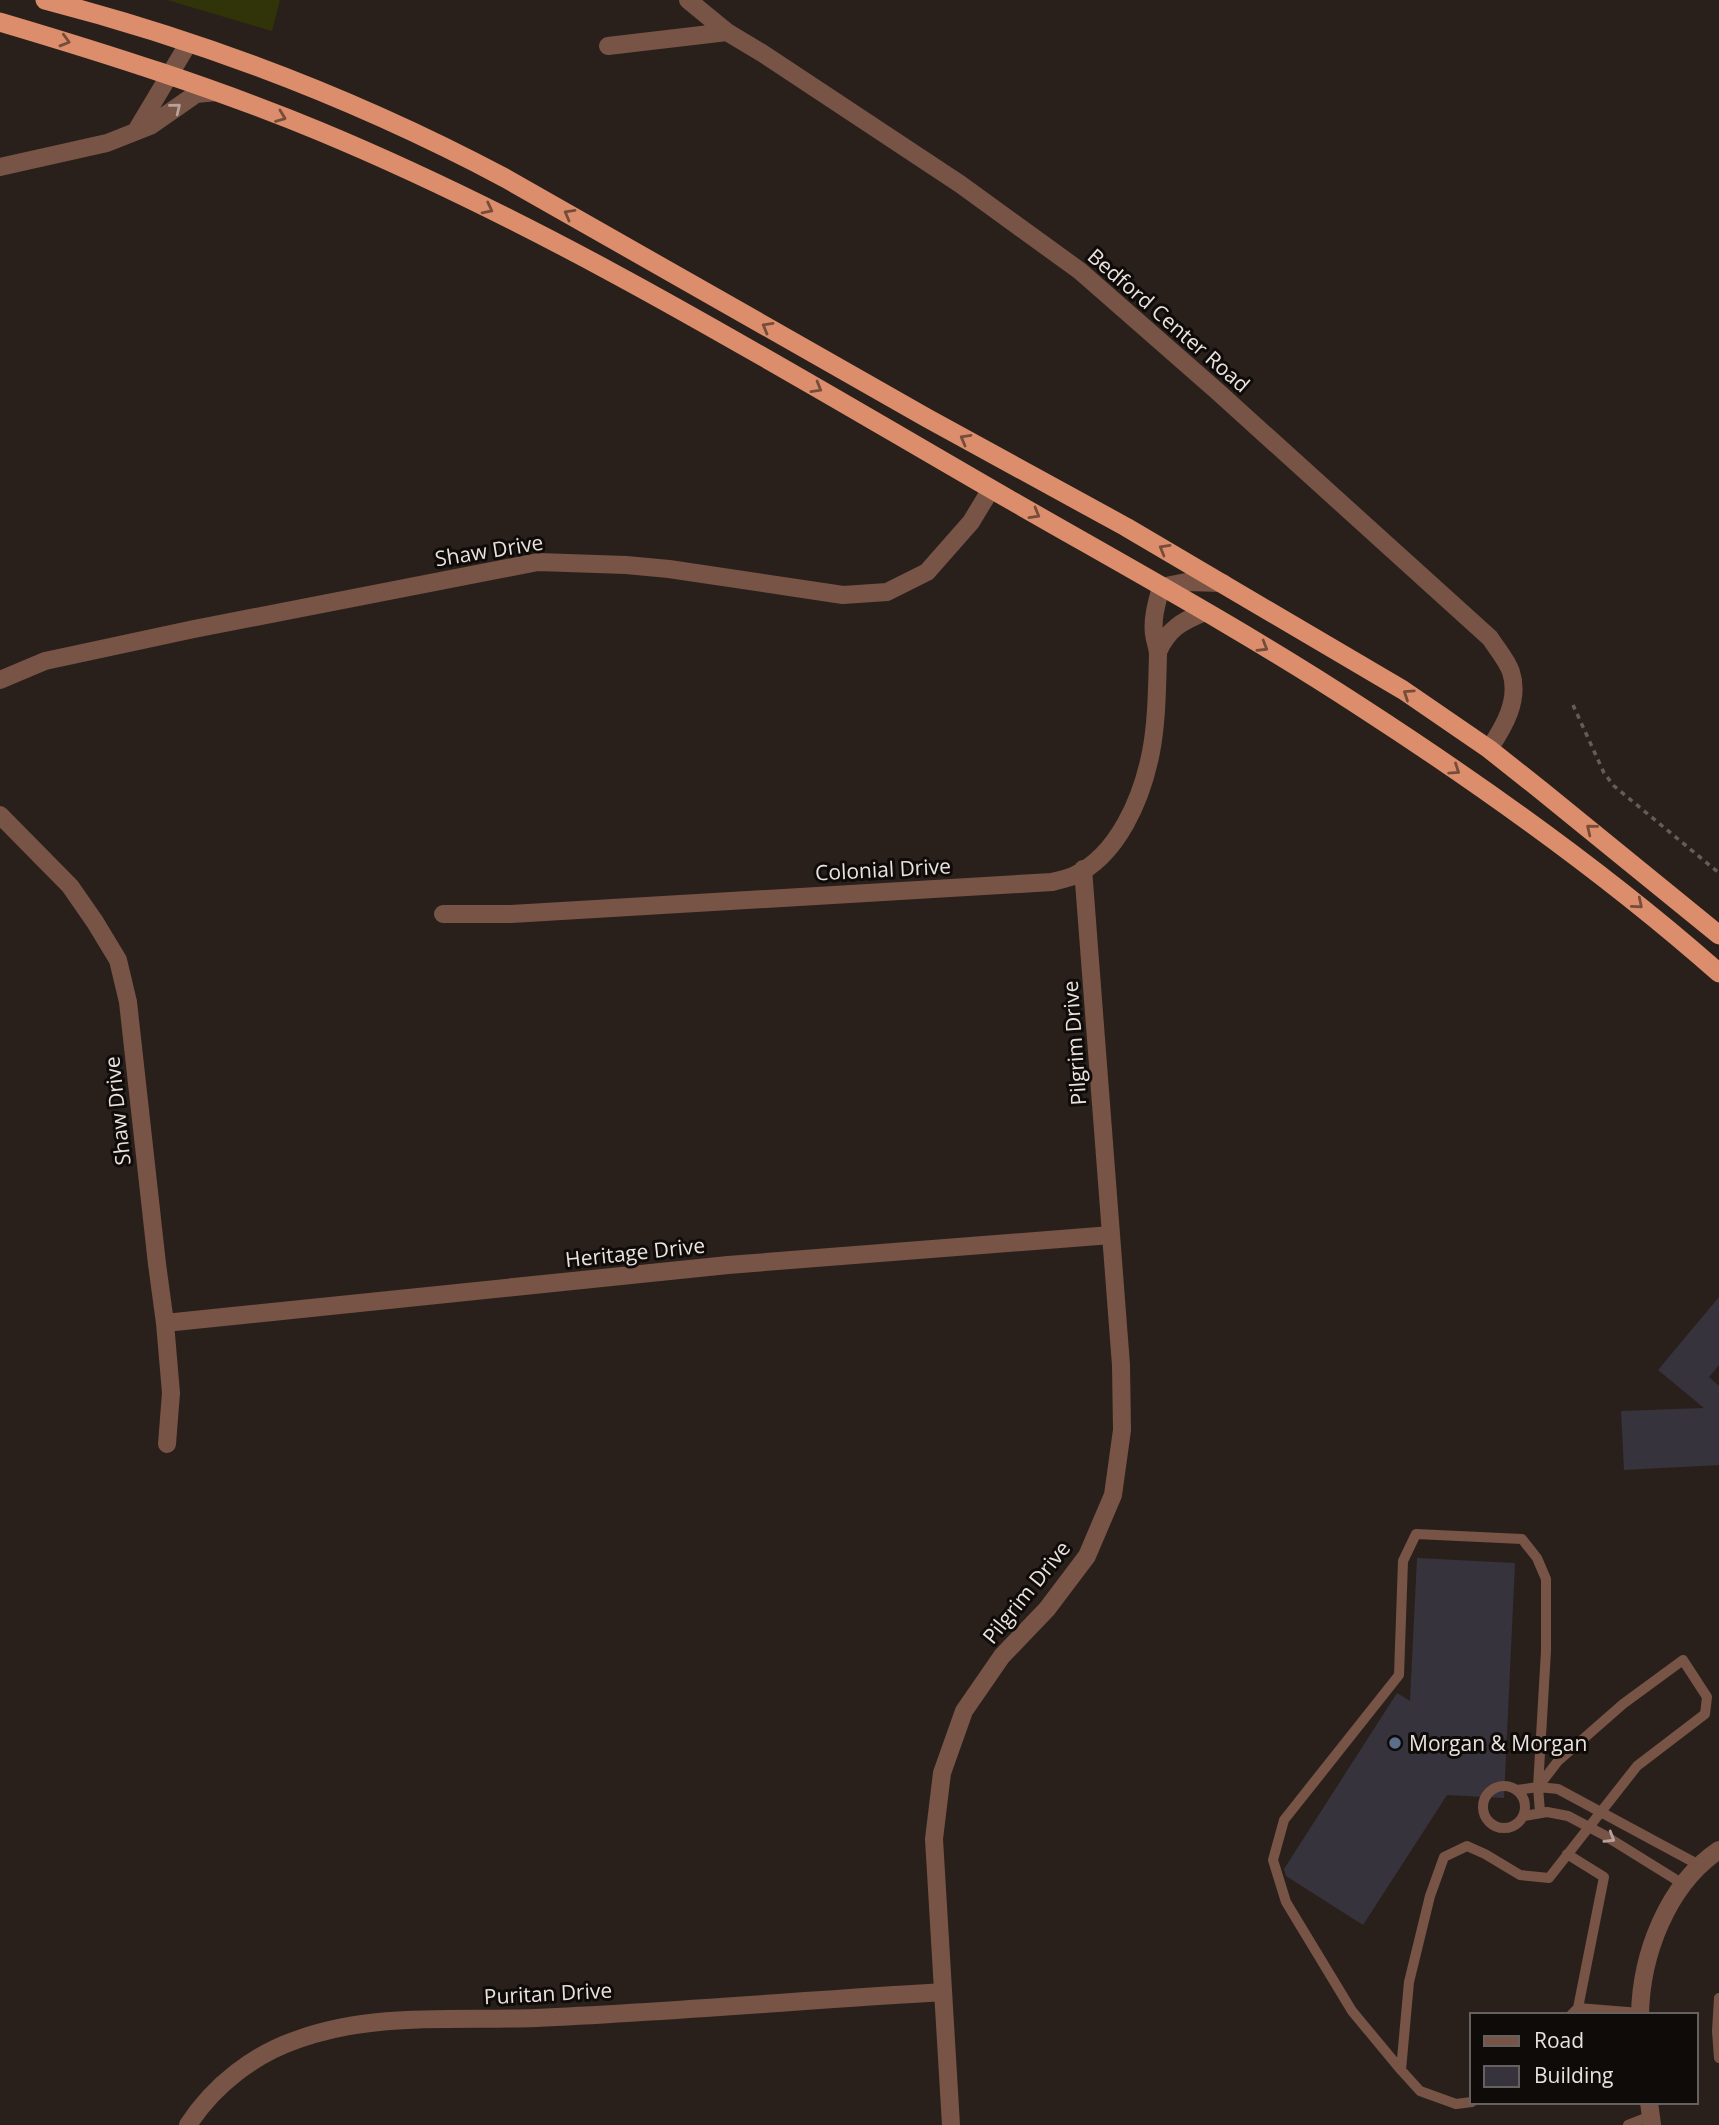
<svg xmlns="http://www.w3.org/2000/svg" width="1719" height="2125" viewBox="0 0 1719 2125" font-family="'Open Sans',sans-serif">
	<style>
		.green { fill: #313308 }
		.building { fill: #36333d }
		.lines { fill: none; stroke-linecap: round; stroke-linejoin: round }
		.path { stroke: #655c57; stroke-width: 3.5; stroke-dasharray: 5 5; stroke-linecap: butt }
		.service { stroke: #775446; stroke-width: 10 }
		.minor { stroke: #775446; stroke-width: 18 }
		.tertiary { stroke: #775446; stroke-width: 18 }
		.trunk { stroke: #dc8e6c; stroke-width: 19 }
		.oneway { stroke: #764c3a }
		.oneway2 { stroke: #b6a29a }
		.service-dot { fill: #5c6f8a; stroke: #0f0b09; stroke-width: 2.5 }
		.labels { text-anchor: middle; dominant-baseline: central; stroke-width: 6; stroke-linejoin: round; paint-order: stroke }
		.street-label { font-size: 21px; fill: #e9e2de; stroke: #0f0b09 }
		.poi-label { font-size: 21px; fill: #e9e2de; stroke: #0f0b09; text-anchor: start }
	</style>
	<rect width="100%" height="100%" fill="#2a201b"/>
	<path class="green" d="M 167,0 L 280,0 L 272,31 Z"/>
	<path class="building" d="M 1719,1297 L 1719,1365 L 1709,1377 L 1719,1386 L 1719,1465 L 1624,1470 L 1621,1411 L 1704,1408 L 1658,1370 Z
		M 1417,1558 L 1515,1563 L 1504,1798 L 1447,1795 L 1363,1925 L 1286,1876 L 1284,1869 L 1397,1693 L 1410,1701 Z"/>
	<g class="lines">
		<path class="path" d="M 1573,705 L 1604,773 L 1614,786 L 1719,873"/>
		<path class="service" d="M1483 1807a21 21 0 1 1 42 0a21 21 0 1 1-42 0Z
			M 1517,1790 L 1538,1787 L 1558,1789 L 1699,1865
			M 1524,1816 L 1547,1812 L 1568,1816 L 1604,1835 L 1683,1884
			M 1567,1854 L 1604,1877 L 1578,2008
			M 1719,1998 L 1717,2031 L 1719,2058
			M 1571,2015 L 1578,2008 L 1640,2013
			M 1401,2070 L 1409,1982 L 1430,1896 L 1444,1857 L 1467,1846 L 1485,1854 L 1520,1875 L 1549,1878 L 1637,1766 L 1705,1714 L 1707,1697 L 1683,1660 L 1623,1704 L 1558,1761 L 1538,1787 L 1540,1812
			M 1472,2102 L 1456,2104 L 1420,2091 L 1401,2070 L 1352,2011 L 1286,1902 L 1273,1860 L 1284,1820 L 1399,1675 L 1403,1561 L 1416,1534 L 1522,1539 L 1537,1558 L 1546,1579 L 1546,1651 L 1538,1787
			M 1628,2125 L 1651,2116"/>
		<path class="minor" d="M 688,0 L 727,32 L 762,53 L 960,184 L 1080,271 L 1217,391 L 1490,638 C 1497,649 1507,660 1511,672 C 1520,700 1504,727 1489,749
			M 608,46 L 727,32
			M 136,131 L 188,44
			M 0,167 L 107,143 L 150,126 L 196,94 L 217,92
			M 1158,652 C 1168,629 1182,621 1205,612
			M 0,680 L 45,661 L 194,629 L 538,562 L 626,565 L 669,569 L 843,595 L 887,592 L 927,572 L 971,522 L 991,489
			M 0,815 L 70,886 L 95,922 L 118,960 L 128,1002 L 157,1264 L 165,1323 L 171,1393 L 167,1444
			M 443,914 L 511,914 L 1052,882 C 1059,880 1066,879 1073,876 C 1118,856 1142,798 1151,752 C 1157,721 1157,687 1158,655 C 1158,648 1155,642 1154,634 C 1152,618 1157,602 1161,587 L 1186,582 L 1223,583
			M 165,1323 L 728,1265 L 1111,1235
			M 188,2125 C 214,2085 254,2054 299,2039 C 375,2012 456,2021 536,2018 C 671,2012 807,2000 943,1992
			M 951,2125 L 934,1839 L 942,1773 L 964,1711 L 1002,1656 L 1047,1609 L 1087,1556 L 1113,1495 L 1122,1430 L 1121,1365 L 1083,869"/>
		<path class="tertiary" d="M 1640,2015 C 1641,1955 1667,1885 1719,1850
			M 1649,2102 L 1652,2125"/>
		<path class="trunk" d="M 45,0 C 204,41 360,101 505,178 L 927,418 L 1126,527 L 1403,690 L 1489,749 L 1542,791 L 1719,935
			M 0,22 C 108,54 215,88 319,131 C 555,229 773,363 993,490 C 1116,561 1242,629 1361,707 C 1486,788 1607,874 1719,973"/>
	</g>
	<defs><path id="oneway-chevron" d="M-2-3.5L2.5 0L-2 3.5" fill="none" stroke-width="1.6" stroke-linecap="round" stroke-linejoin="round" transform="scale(1.75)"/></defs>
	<g class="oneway">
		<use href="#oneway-chevron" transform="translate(65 41) rotate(16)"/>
		<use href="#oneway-chevron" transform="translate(281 117) rotate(21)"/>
		<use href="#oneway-chevron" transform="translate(488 209) rotate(27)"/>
		<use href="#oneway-chevron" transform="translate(569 214) rotate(-151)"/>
		<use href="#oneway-chevron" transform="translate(767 327) rotate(-150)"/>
		<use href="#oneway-chevron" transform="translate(817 388) rotate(30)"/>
		<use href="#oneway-chevron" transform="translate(965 439) rotate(-151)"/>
		<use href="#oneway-chevron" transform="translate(1035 514) rotate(30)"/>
		<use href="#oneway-chevron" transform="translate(1164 549) rotate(-150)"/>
		<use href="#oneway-chevron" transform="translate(1263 647) rotate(31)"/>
		<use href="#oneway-chevron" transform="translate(1408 694) rotate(-146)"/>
		<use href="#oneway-chevron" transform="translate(1455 770) rotate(34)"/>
		<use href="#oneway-chevron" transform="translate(1591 829) rotate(-141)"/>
		<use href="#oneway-chevron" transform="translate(1638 904) rotate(40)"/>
	</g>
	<g class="oneway2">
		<use href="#oneway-chevron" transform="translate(176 108) rotate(-39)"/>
		<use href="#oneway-chevron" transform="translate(1610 1838) rotate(31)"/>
	</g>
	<circle class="service-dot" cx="1395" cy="1743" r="7"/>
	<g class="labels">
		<g class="street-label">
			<text transform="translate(1169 320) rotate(41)">Bedford Center Road</text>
			<text transform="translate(489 550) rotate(-9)">Shaw Drive</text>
			<text transform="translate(883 869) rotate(-3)">Colonial Drive</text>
			<text transform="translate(1074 1043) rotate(-94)">Pilgrim Drive</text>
			<text transform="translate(117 1111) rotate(-96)">Shaw Drive</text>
			<text transform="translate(635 1252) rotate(-6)">Heritage Drive</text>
			<text transform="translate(1026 1592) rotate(-51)">Pilgrim Drive</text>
			<text transform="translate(548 1993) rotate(-3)">Puritan Drive</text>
		</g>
		<g class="poi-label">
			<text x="1409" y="1743">Morgan &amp; Morgan</text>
		</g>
	</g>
	<rect x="1470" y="2013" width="228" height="91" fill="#0f0b09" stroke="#66615e" stroke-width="2"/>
	<rect x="1484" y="2036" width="35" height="10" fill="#775446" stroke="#66615e" stroke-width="2"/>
	<text x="1534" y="2048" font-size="21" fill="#e9e2de">Road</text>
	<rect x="1484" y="2066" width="35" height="21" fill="#36333d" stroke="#66615e" stroke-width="2"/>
	<text x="1534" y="2083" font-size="21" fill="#e9e2de">Building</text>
</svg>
